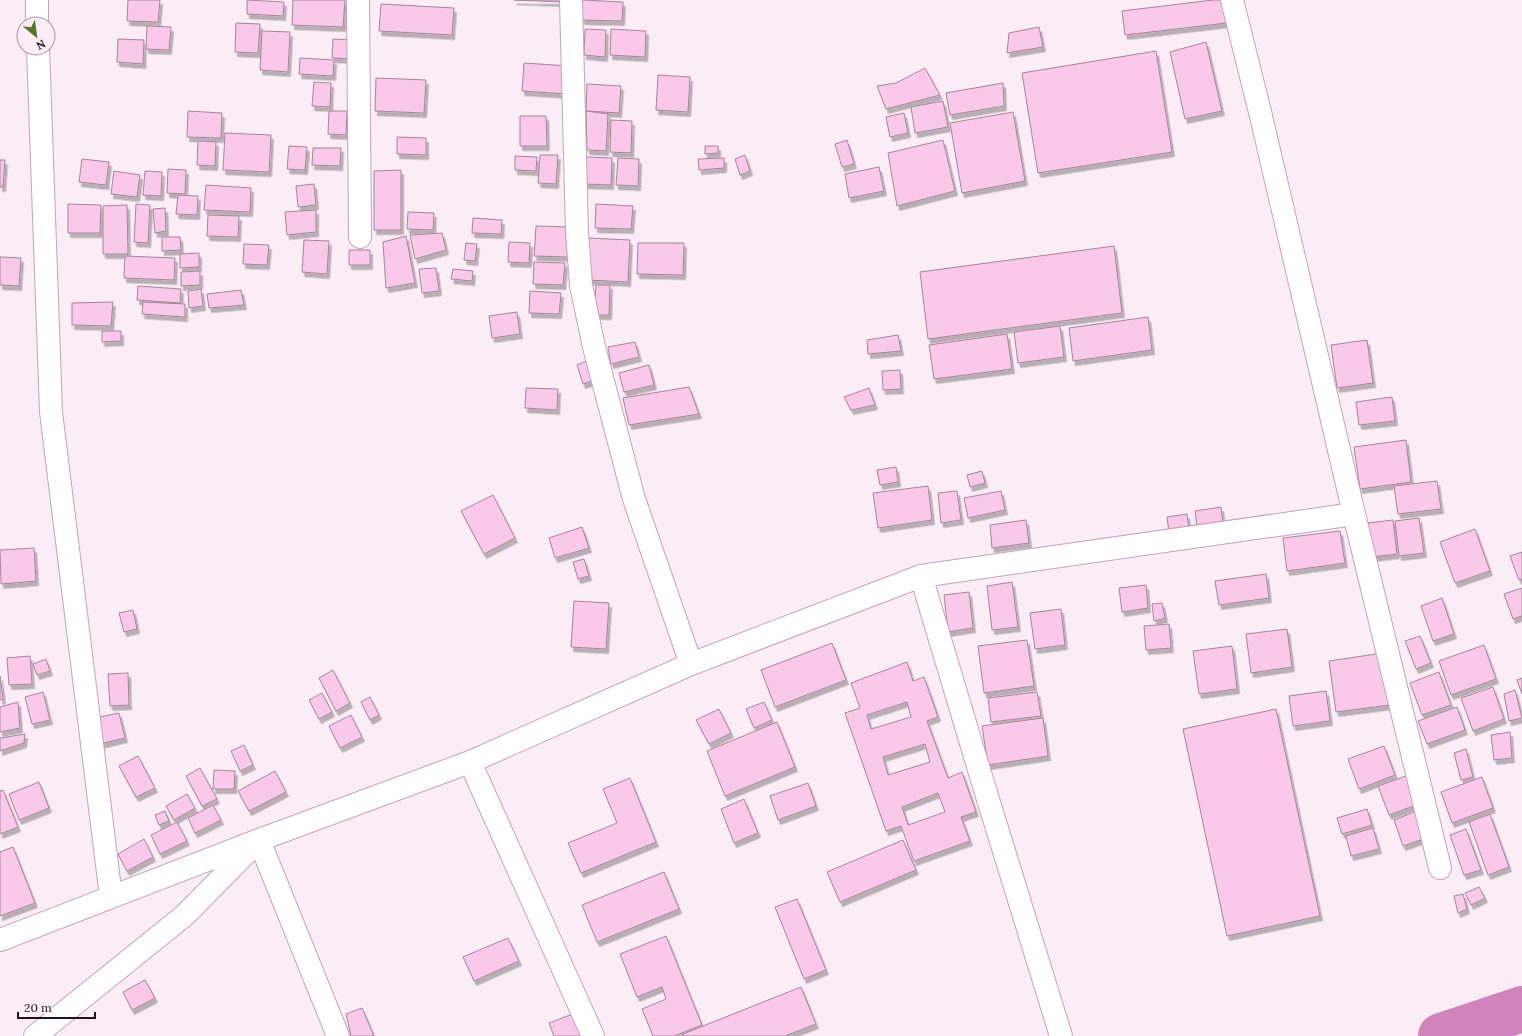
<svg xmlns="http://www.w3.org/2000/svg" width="1522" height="1036" viewBox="0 0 1522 1036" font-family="Lora,serif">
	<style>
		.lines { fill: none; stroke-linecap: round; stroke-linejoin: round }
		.river { stroke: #d184bb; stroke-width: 46 }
		.building { fill: #fac9ea; stroke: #a38599; fill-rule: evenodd; filter: url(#shadow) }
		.minor-casing { stroke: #c3a4b9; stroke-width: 24 }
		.minor { stroke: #fff; stroke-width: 22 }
	</style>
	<defs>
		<filter id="shadow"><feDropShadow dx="2.5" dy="4.5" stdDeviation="0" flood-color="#0004"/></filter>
	</defs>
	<rect width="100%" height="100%" fill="#fbedf6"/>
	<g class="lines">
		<path class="river" d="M 1441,1036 L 1522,1009"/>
	</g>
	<path class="building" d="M 128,0 L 160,0 L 158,22 L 127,21 Z
		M 247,0 L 284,2 L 283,16 L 247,14 Z
		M 293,0 L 345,0 L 343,27 L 292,25 Z
		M 514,0 L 562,0 L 562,2 Z
		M 582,0 L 623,2 L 622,21 L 582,20 Z
		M 1213,0 L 1224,0 L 1227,23 L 1125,35 L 1122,11 Z
		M 381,4 L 454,8 L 452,35 L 379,31 Z
		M 236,23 L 260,24 L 258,53 L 235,52 Z
		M 147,26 L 171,27 L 169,50 L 146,49 Z
		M 1039,27 L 1043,47 L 1007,53 L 1009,33 Z
		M 585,29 L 606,30 L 605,57 L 584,55 Z
		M 611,29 L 646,31 L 645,57 L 610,55 Z
		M 262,31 L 290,32 L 288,72 L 260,70 Z
		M 118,39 L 144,40 L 143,64 L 117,62 Z
		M 333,39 L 353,40 L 352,59 L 332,58 Z
		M 1206,42 L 1222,111 L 1185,119 L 1170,52 Z
		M 1156,51 L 1172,152 L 1038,173 L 1022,73 Z
		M 300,58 L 334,60 L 333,76 L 299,74 Z
		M 524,63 L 569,66 L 568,94 L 522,91 Z
		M 925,68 L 940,95 L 886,109 L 877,86 L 896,83 Z
		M 658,75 L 690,77 L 688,112 L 656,110 Z
		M 376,78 L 426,80 L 424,113 L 375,111 Z
		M 314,82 L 331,83 L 330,107 L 312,106 Z
		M 1003,83 L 1004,106 L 950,115 L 946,93 Z
		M 587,84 L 621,86 L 619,113 L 586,111 Z
		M 943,101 L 948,127 L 915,133 L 911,107 Z
		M 188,111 L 222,113 L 221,138 L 187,137 Z
		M 329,111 L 347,111 L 346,135 L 328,134 Z
		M 586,111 L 608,114 L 606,151 L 587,150 Z
		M 1013,112 L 1025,181 L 962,193 L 950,123 Z
		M 904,113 L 908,133 L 890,137 L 886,117 Z
		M 520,116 L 546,116 L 547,146 L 520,146 Z
		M 611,120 L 632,121 L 631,153 L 610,152 Z
		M 225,133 L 271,135 L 269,172 L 223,170 Z
		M 397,137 L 426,138 L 426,155 L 397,154 Z
		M 847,140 L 854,164 L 842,167 L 835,144 Z
		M 943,140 L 955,191 L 897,206 L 888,153 Z
		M 198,141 L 216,142 L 215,166 L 197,165 Z
		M 289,146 L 307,147 L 305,170 L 287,169 Z
		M 705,146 L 718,146 L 718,153 L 705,154 Z
		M 313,148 L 341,148 L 340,166 L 312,165 Z
		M 540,155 L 558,155 L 556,184 L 538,183 Z
		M 745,155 L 750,171 L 740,175 L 735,159 Z
		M 515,156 L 537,157 L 536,171 L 515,170 Z
		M 586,157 L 612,158 L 611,185 L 585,184 Z
		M 618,158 L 639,159 L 638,186 L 616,185 Z
		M 724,158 L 724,168 L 699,170 L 698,159 Z
		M 82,159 L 109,162 L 106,185 L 79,182 Z
		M 0,160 L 5,160 L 3,187 L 0,187 Z
		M 879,167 L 884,191 L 849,198 L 845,174 Z
		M 168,169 L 186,170 L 185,194 L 167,193 Z
		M 401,170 L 401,230 L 374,230 L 374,171 Z
		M 114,171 L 140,175 L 137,197 L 111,194 Z
		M 145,171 L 162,172 L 161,196 L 143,195 Z
		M 314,184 L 316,205 L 298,207 L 296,186 Z
		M 206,185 L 251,188 L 250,212 L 204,210 Z
		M 178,195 L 198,196 L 197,215 L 176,214 Z
		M 68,204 L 101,205 L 100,233 L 68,233 Z
		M 136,204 L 150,205 L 148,243 L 134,242 Z
		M 596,204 L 633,206 L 631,229 L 595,228 Z
		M 127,205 L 128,254 L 103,254 L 103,206 Z
		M 165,208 L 166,231 L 155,233 L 153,209 Z
		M 316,210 L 316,232 L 287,235 L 285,212 Z
		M 408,212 L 434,213 L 433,230 L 407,229 Z
		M 208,215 L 239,216 L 238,237 L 207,236 Z
		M 473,218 L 502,220 L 501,234 L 472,233 Z
		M 536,226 L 570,227 L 568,257 L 534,256 Z
		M 442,233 L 446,250 L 415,259 L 410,235 Z
		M 406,236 L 415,283 L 386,288 L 383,242 Z
		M 162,237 L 180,237 L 181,250 L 162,251 Z
		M 589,238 L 630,240 L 628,282 L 587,280 Z
		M 304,240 L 329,241 L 327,274 L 302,272 Z
		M 509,242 L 530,243 L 529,263 L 508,262 Z
		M 466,243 L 477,244 L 475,261 L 464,260 Z
		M 638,243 L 684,243 L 683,275 L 637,274 Z
		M 244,244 L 269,245 L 267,265 L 243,264 Z
		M 1114,246 L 1122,313 L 928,339 L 920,272 Z
		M 349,250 L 370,250 L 370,265 L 349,265 Z
		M 199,253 L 199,267 L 180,268 L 180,254 Z
		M 125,256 L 175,258 L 174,280 L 124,278 Z
		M 0,257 L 21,258 L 19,286 L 0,285 Z
		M 534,262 L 565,263 L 563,285 L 533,284 Z
		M 436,268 L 439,291 L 422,293 L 419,269 Z
		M 453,269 L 473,271 L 472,281 L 451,279 Z
		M 200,271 L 200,285 L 181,286 L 181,272 Z
		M 596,285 L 610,285 L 609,315 L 594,315 Z
		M 138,286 L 181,289 L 180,303 L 137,300 Z
		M 201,289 L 203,306 L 189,308 L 188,291 Z
		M 241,290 L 244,305 L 209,308 L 207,294 Z
		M 530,291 L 561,293 L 559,314 L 529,313 Z
		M 113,302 L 111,326 L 72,325 L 72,303 Z
		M 143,302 L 185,304 L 185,317 L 142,314 Z
		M 517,312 L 520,334 L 492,338 L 489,316 Z
		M 1148,317 L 1152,350 L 1073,361 L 1069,328 Z
		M 1060,326 L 1064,357 L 1018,363 L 1014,332 Z
		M 102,331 L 121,331 L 121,341 L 102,342 Z
		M 1007,334 L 1012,369 L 934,379 L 929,345 Z
		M 898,335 L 901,351 L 868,354 L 867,340 Z
		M 1367,340 L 1373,383 L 1337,388 L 1331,345 Z
		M 635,342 L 639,357 L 611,364 L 608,347 Z
		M 589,360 L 595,380 L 583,384 L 577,365 Z
		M 649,365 L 654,385 L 624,392 L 619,373 Z
		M 900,370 L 901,389 L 883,390 L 882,371 Z
		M 689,387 L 699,414 L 629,425 L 623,398 Z
		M 526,388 L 558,389 L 557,410 L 525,408 Z
		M 869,388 L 875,405 L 851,410 L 844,397 Z
		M 1392,397 L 1395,421 L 1359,425 L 1356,402 Z
		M 1406,440 L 1411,482 L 1360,489 L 1354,447 Z
		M 896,467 L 898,482 L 880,485 L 877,470 Z
		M 982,471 L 985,483 L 970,487 L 967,475 Z
		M 1437,481 L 1441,509 L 1398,514 L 1394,486 Z
		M 928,486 L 932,520 L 878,528 L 873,493 Z
		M 957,491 L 961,520 L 941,523 L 938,493 Z
		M 1001,491 L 1005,510 L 968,518 L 964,498 Z
		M 493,495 L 515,538 L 484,554 L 461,511 Z
		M 1221,507 L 1224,531 L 1198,534 L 1195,511 Z
		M 1187,514 L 1190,537 L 1170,540 L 1167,517 Z
		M 1419,518 L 1424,553 L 1399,556 L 1395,521 Z
		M 1026,520 L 1029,543 L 992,548 L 990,525 Z
		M 1393,520 L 1397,554 L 1372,557 L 1368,523 Z
		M 582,527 L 589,548 L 555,558 L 549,538 Z
		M 1475,529 L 1490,571 L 1455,583 L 1440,542 Z
		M 1340,531 L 1345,563 L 1287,571 L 1283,538 Z
		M 34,548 L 36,581 L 1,584 L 0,550 Z
		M 1522,552 L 1522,579 L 1519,580 L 1510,556 Z
		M 584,559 L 589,576 L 578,579 L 573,562 Z
		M 1266,574 L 1269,598 L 1219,605 L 1215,581 Z
		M 1012,582 L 1018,627 L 992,630 L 987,586 Z
		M 1146,585 L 1148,608 L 1122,612 L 1119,588 Z
		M 1522,588 L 1522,616 L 1513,619 L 1504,594 Z
		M 969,592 L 973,628 L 948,632 L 944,595 Z
		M 1442,598 L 1454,634 L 1433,641 L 1421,606 Z
		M 574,601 L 609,603 L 606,649 L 571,647 Z
		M 1162,603 L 1165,618 L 1154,621 L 1152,604 Z
		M 1061,609 L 1065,645 L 1035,649 L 1030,613 Z
		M 133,610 L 137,629 L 124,632 L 119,613 Z
		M 1169,624 L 1171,648 L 1146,650 L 1144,626 Z
		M 1287,629 L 1292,667 L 1251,673 L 1246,634 Z
		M 1420,636 L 1431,663 L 1416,669 L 1405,641 Z
		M 1027,640 L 1034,686 L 984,693 L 978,646 Z
		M 832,643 L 846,680 L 775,707 L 761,670 Z
		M 1484,645 L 1496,679 L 1451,695 L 1439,661 Z
		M 1232,646 L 1237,689 L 1199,694 L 1193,651 Z
		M 1383,653 L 1390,705 L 1336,712 L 1329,661 Z
		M 30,656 L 32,684 L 9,685 L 7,658 Z
		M 46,659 L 50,671 L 37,675 L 33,664 Z
		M 907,662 L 913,681 L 924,677 L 938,717 L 927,721 L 948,778 L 962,772 L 976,812 L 961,817 L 970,841 L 914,861 L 901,826 L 886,831 L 845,713 L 860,708 L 851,683 ZM 907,702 L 911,717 L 871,729 L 867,715 ZM 925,744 L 930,762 L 888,775 L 883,757 ZM 938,793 L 945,812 L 908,825 L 902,807 Z
		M 333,670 L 350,703 L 336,711 L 319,678 Z
		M 1439,672 L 1451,705 L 1422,715 L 1410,683 Z
		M 128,673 L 129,705 L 110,706 L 108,674 Z
		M 0,676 L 3,699 L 0,700 Z
		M 1522,678 L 1522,694 L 1517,680 Z
		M 1493,687 L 1504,719 L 1473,731 L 1461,698 Z
		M 1515,690 L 1522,718 L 1509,721 L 1504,694 Z
		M 1326,691 L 1330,721 L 1293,726 L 1289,696 Z
		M 43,692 L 50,720 L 32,724 L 25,697 Z
		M 1037,692 L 1041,716 L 991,722 L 988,698 Z
		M 322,693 L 332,712 L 319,719 L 309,700 Z
		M 370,697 L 379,715 L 370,720 L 361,702 Z
		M 18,702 L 20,728 L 0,732 L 0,707 Z
		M 764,702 L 772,720 L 754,728 L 746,709 Z
		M 1457,707 L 1465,730 L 1427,744 L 1418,721 Z
		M 719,709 L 731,733 L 709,744 L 696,720 Z
		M 1276,709 L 1320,916 L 1227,936 L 1183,729 Z
		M 119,713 L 125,738 L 100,744 L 95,718 Z
		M 351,715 L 362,737 L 340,748 L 329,726 Z
		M 1043,718 L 1048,756 L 988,765 L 982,726 Z
		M 777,722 L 795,767 L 725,796 L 707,751 Z
		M 1510,732 L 1512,758 L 1494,760 L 1491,735 Z
		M 25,734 L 24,743 L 0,751 L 0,738 Z
		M 244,745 L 253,765 L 240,771 L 231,751 Z
		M 1384,746 L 1395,775 L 1359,789 L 1348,759 Z
		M 1466,749 L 1473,777 L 1461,780 L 1454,753 Z
		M 138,756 L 155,788 L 136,797 L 119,766 Z
		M 200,768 L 217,799 L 202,806 L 186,776 Z
		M 214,770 L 235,771 L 234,789 L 213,789 Z
		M 275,771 L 286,792 L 249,811 L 238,791 Z
		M 1406,776 L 1416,805 L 1389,815 L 1378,786 Z
		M 1482,777 L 1493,808 L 1452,823 L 1441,792 Z
		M 630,778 L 656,842 L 581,873 L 568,843 L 617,823 L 603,789 Z
		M 39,782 L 49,808 L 19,820 L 9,794 Z
		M 808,783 L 816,806 L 778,820 L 770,796 Z
		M 3,790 L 18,827 L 0,834 L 0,791 Z
		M 187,794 L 195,808 L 174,820 L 166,806 Z
		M 744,799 L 758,833 L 734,843 L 721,809 Z
		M 213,805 L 221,820 L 195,833 L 188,818 Z
		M 1367,809 L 1372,825 L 1342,834 L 1337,818 Z
		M 1422,809 L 1432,836 L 1403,846 L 1394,820 Z
		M 165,811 L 169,821 L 159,825 L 155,815 Z
		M 1490,814 L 1509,867 L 1488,875 L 1469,822 Z
		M 177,822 L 187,841 L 160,854 L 151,835 Z
		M 1373,828 L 1379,849 L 1351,856 L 1346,836 Z
		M 1466,829 L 1481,870 L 1464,875 L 1450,835 Z
		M 144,839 L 153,857 L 127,871 L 118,854 Z
		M 903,840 L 916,870 L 840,902 L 827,872 Z
		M 13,847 L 35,903 L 0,916 L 0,852 Z
		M 664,872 L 679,909 L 597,942 L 582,905 Z
		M 1479,887 L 1485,898 L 1471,905 L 1465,893 Z
		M 1463,894 L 1467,909 L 1458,913 L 1454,896 Z
		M 797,899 L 826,970 L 804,979 L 775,907 Z
		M 666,936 L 702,1025 L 674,1036 L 653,1036 L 642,1009 L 666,999 L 662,987 L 637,997 L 620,954 Z
		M 508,938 L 519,961 L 474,981 L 463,957 Z
		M 145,980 L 155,998 L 132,1010 L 123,992 Z
		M 801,987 L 816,1024 L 785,1036 L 683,1036 L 683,1034 Z
		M 362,1008 L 374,1036 L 351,1036 L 346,1014 Z
		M 575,1013 L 584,1036 L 554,1036 L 549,1023 Z"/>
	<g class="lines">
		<defs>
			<path id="minor" d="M 37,0 L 37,24
				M 358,0 L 360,237
				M 571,0 L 577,232 L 581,285 L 594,347 L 634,499 L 691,664 L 921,576 L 983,783 L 1061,1036
				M 38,48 L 51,412 L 111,897
				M 1354,514 L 1440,868
				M 921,576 L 1354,514 L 1260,112 L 1232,0
				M 0,940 L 259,840 L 185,915 L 35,1036
				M 338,1036 L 259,840 L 470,762
				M 593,1036 L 470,762 L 691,664"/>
		</defs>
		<use href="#minor" class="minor-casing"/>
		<use href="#minor" class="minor"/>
	</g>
	<g transform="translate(36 36) rotate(151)"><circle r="19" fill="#fbedf6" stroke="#a3969e"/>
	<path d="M0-3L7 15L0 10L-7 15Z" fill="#56742a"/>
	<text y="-6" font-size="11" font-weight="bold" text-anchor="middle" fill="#1e131a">N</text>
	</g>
	<path d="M18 1012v6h77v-6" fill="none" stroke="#1e131a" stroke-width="2"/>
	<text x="24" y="1012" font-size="12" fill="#1e131a" stroke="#fbedf6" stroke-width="3" paint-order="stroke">20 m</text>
</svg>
